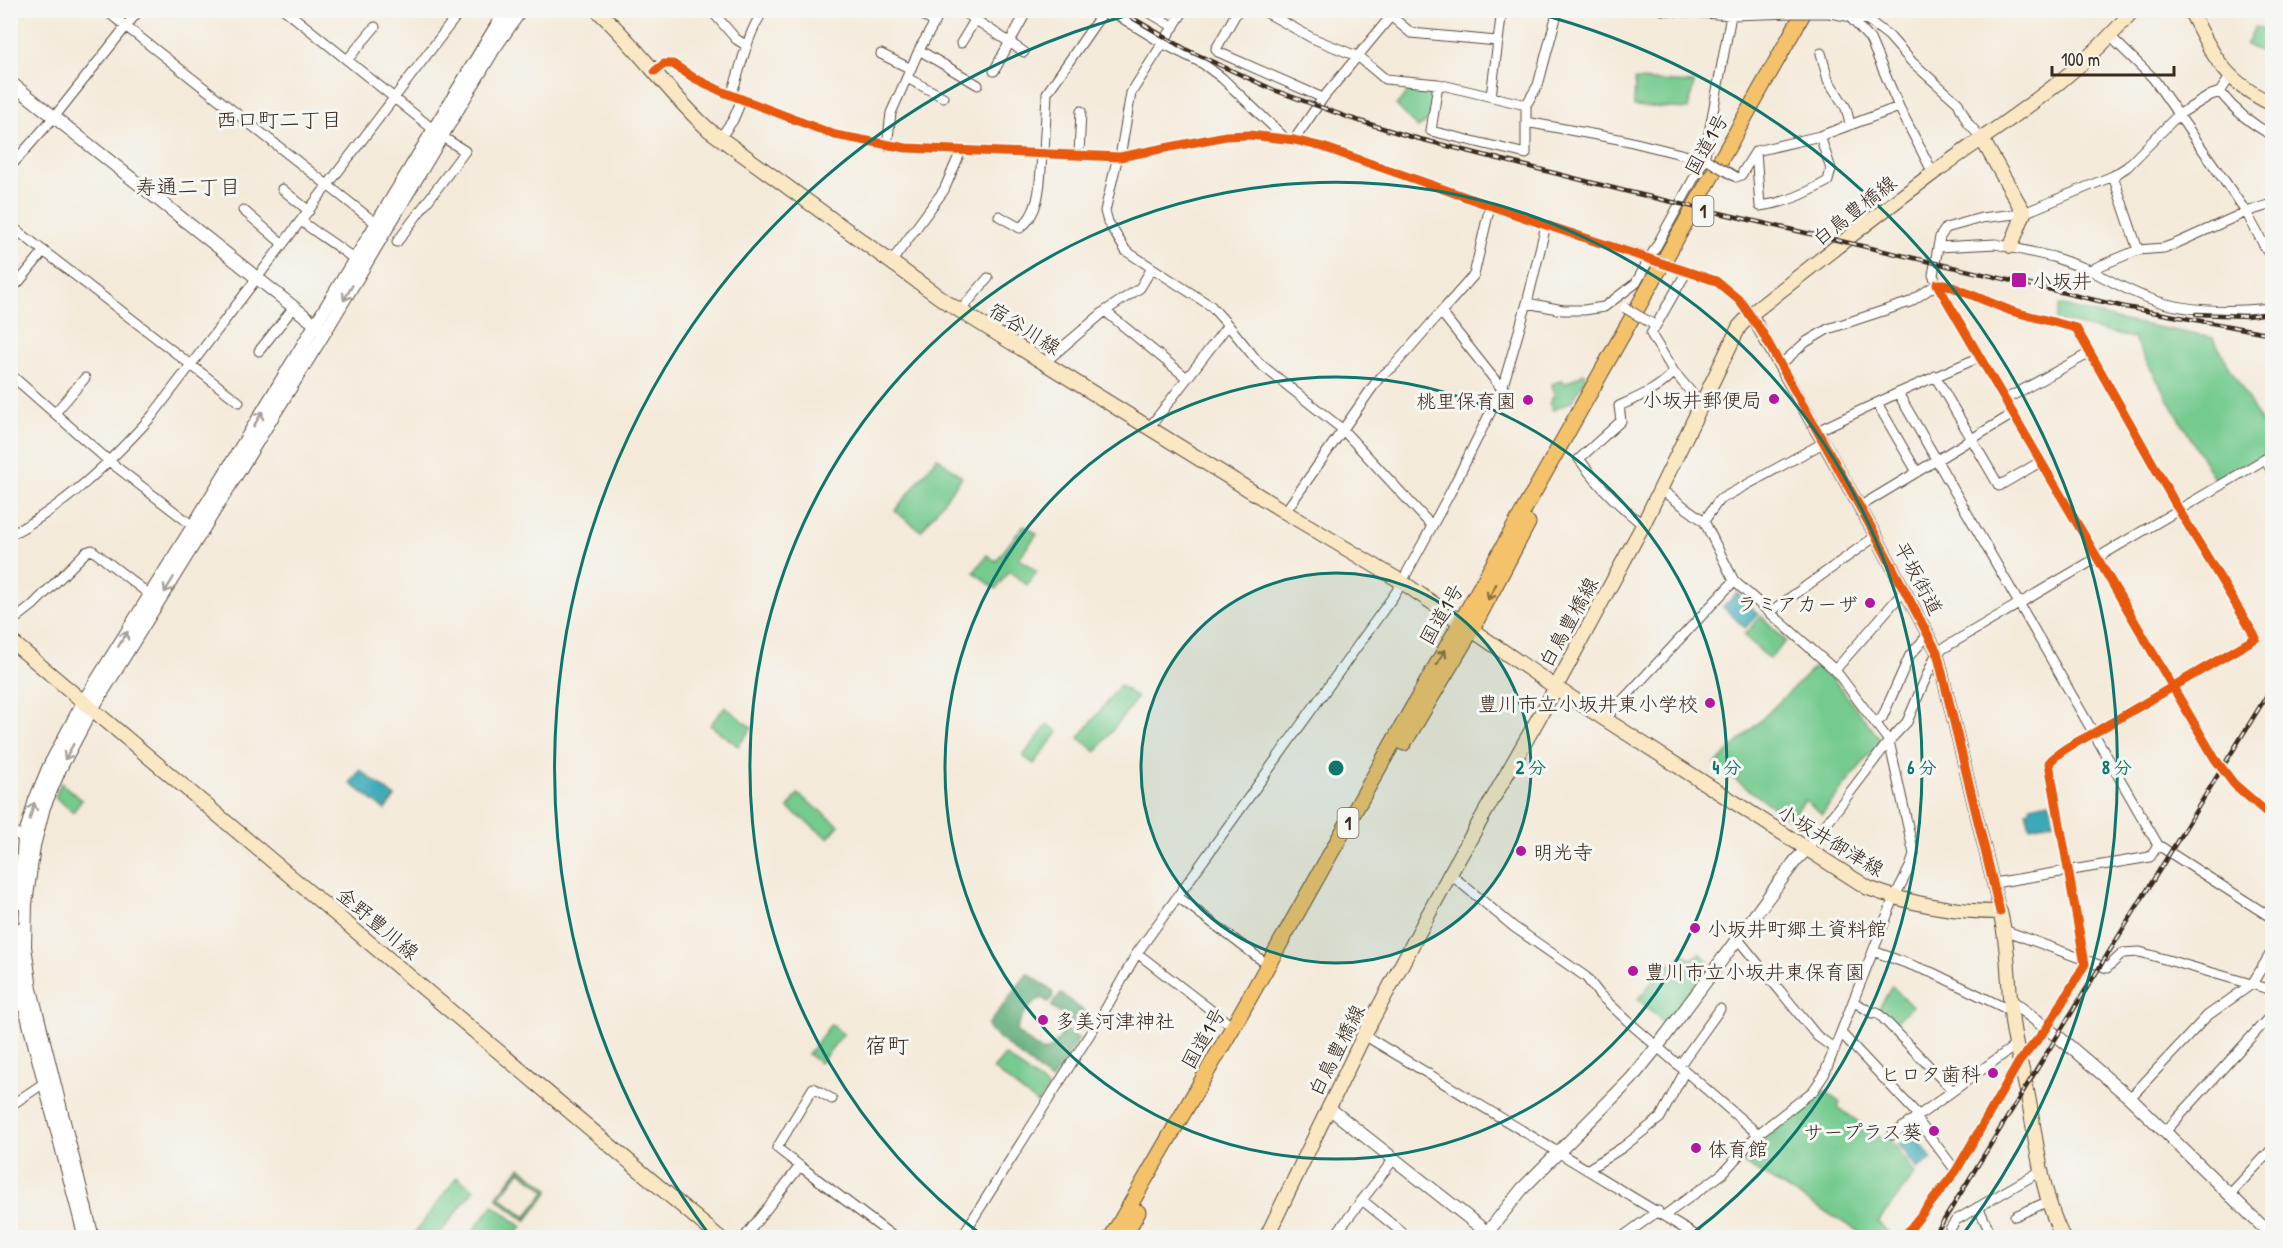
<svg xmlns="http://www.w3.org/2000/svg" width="2283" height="1248" viewBox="0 0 2283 1248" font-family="'Patrick Hand','Klee One',sans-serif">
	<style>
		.green { fill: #75ca8f; stroke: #587a56; stroke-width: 1.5 }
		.forest { fill: #60ae7a; stroke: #4e6c4c; stroke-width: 1.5; fill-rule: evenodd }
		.water { fill: #3aaab7; stroke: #3a6a6a; stroke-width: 1.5 }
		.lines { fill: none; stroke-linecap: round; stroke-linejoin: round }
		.minor-casing { stroke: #57473a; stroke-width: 11 }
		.tertiary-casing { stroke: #57473a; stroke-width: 14 }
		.secondary-casing { stroke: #57473a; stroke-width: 16 }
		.trunk-casing { stroke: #57473a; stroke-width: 17 }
		.minor { stroke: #fff; stroke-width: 9 }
		.tertiary { stroke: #fff; stroke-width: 12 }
		.secondary { stroke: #fae7c3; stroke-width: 14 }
		.trunk { stroke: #f3c26a; stroke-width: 15 }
		.rail-casing { stroke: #3b2a1e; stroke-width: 4.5 }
		.rail { stroke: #f6f6f2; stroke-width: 2; stroke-dasharray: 7; stroke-linecap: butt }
		.minor-bridge-casing { stroke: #57473a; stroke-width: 11; stroke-linecap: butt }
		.minor-bridge { stroke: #fff; stroke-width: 9 }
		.cycleway-casing { stroke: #f6f6f2; stroke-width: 13 }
		.cycleway { stroke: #e8590c; stroke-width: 9 }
		.oneway { stroke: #a79f9a }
		.oneway2 { stroke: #8e6e40 }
		.ring { fill: none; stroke: #0f766e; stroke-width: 3 }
		.poi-dot { fill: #b5179e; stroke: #f6f6f2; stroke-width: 2 }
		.labels { text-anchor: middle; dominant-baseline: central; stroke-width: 6; stroke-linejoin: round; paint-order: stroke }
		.shield { fill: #f6f6f2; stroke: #73675e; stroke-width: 1.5 }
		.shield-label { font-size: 18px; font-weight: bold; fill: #3b2a1e }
		.street-label { font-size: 20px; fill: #3b2a1e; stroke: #f6f6f2 }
		.poi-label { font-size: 20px; fill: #3b2a1e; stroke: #f6f6f2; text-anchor: start }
		.neighbourhood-label { font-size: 21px; fill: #3b2a1e; stroke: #f6f6f2 }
		.quarter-label { font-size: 22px; fill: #3b2a1e; stroke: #f6f6f2 }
		.centre { fill: #0f766e; stroke: #f6f6f2; stroke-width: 3 }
		.ring-label { font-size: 18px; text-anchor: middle; font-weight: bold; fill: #0f766e; stroke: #f6f6f2; stroke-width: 6; stroke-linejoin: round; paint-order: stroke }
	</style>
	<rect width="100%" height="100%" fill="#f6f6f2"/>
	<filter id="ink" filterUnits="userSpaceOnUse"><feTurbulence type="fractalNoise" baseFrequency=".0167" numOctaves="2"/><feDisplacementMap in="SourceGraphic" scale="12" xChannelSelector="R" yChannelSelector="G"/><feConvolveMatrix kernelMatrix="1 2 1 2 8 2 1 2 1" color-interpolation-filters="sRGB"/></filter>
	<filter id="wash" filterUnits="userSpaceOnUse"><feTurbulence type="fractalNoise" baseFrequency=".008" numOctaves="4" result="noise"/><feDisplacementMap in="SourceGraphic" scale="24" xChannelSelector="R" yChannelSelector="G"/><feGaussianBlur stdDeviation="1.35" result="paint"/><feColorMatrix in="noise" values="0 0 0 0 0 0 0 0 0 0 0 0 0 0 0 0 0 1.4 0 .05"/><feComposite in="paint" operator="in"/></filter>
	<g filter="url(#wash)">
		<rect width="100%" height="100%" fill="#f4eada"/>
		<path class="green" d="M 2255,27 L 2272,30 L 2272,57 L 2246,45 Z
			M 1635,80 L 1694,83 L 1688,109 L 1634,106 Z
			M 1413,87 L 1431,89 L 1434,92 L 1429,119 L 1418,128 L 1396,105 Z
			M 2060,305 L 2124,321 L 2213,338 L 2272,441 L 2272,451 L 2217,484 L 2133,338 L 2056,320 Z
			M 1584,373 L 1586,376 L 1573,401 L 1553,410 L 1549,403 L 1554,396 L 1552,384 L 1563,380 L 1565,384 Z
			M 937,457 L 962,477 L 921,531 L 895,511 Z
			M 1024,525 L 1037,534 L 1019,558 L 1037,572 L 1027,585 L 1009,571 L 996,589 L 974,572 L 987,555 L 996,561 Z
			M 1761,616 L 1786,641 L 1769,659 L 1744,635 Z
			M 1818,664 L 1834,680 L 1881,740 L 1822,814 L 1805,800 L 1789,819 L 1715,765 Z
			M 1120,685 L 1137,698 L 1096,752 L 1079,738 Z
			M 725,707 L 752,728 L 738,746 L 710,725 Z
			M 1048,724 L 1058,732 L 1034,764 L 1023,756 Z
			M 61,783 L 82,800 L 73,812 L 55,797 Z
			M 798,794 L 839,825 L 828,838 L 788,808 Z
			M 1700,953 L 1710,963 L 1665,1024 L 1638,999 L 1662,971 L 1684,954 L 1690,960 Z
			M 1892,986 L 1912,1007 L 1893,1024 L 1878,1010 Z
			M 831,1024 L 843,1034 L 820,1063 L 808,1054 Z
			M 1005,1055 L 1048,1088 L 1038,1104 L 993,1069 Z
			M 1825,1091 L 1840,1103 L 1838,1107 L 1882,1139 L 1888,1136 L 1915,1174 L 1878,1222 L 1890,1234 L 1888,1237 L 1868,1237 L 1743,1163 L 1764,1140 Z
			M 457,1177 L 474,1190 L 437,1237 L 419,1237 L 414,1234 Z
			M 493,1205 L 522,1227 L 514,1237 L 468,1237 Z"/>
		<path class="forest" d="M 1028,973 L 1052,991 L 1053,996 L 1048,1002 L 1042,998 C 1031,1002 1019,1019 1017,1030 L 1019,1034 L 1043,1052 L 1052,1048 L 1066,1029 L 1079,1039 L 1051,1081 L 989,1030 L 988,1025 Z
			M 1061,994 L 1085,1012 L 1077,1024 L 1073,1024 L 1052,1007 L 1053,1003 Z
			M 520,1167 L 550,1190 L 526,1221 L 496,1198 ZM 520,1171 L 546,1191 L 526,1217 L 500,1197 Z"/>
		<path class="water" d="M 1737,593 L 1758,614 L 1745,628 L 1723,607 Z
			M 360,770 L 395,797 L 385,810 L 350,783 Z
			M 2050,802 L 2054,822 L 2030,827 L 2026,811 L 2030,810 L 2030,806 Z
			M 1914,1134 L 1932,1159 L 1917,1169 L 1899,1145 Z"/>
	</g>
	<g filter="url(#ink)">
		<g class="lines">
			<defs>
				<path id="minor" d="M 105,10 L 377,224
					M 285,10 L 434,130
					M 490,10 L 502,17
					M 711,10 L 736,39 L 747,46
					M 915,10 L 935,23
					M 961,10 L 1024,52
					M 1109,10 L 1164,44 L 1202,63 L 1222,78 L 1287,140
					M 1145,10 L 1174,27
					M 1184,10 L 1131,93 L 1120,157 L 1117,160 L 1105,211 L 1108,222 L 1126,251 L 1211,306 L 1228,325
					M 1238,10 L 1216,49 L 1218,52 L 1323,98
					M 1262,10 L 1312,38 L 1359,57 L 1385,79 L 1438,84 L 1526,105
					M 1662,10 L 1731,15 L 1791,13
					M 1830,13 L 1868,20 L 1889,36 L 1912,62 L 1958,103 L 1968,123 L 1982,139
					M 1848,15 L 1870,39 L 1899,107 L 1933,173
					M 1392,17 L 1411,33 L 1497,41
					M 2111,37 L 2153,78 L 2246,212 L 2272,204
					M 961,43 L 975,20
					M 919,50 L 978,85
					M 1821,53 L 1828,80 L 1846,108 L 1850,124
					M 881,54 L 911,69
					M 347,60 L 375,27
					M 655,71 L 664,64 L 673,64 L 694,78 L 723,92 L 835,135 L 906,148 L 1120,157 L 1226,136 L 1249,135 L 1294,140 L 1323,147 L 1546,225 L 1653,259
					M 994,71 L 1024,16
					M 907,78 L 943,97
					M 1438,84 L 1431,131 L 1526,154 L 1526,105 L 1538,85 L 1558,10
					M 2220,92 C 2235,111 2251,124 2272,135
					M 731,95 C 742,67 746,35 764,10
					M 1491,96 L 1502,10
					M 1526,122 L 1624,140 L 1709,161
					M 720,138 L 733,120 L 742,99
					M 1294,140 L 1323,98 L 1396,10
					M 887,146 L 891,113 L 920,48 L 942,10
					M 1756,151 L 1760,206 C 1786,203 1805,194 1828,181 L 1831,169 L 1820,136
					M 1044,153 L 1047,93 L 1099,18 L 1107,10
					M 1079,154 L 1081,111
					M 10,167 L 55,116 L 139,10
					M 2113,176 L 2138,250
					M 1736,177 L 1741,175 L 1756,151 L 1820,136 L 1899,107
					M 282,189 L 309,211
					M 243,210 L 283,244
					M 999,216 L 1020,228 C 1042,212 1040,177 1042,153
					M 301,221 C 319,235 337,245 355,260
					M 10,225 L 239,402
					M 397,242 L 465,151 L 441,136
					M 1938,247 L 1996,244 L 2053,257 L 2090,270 L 2138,250 L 2164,248 L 2175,244 L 2246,212 L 2272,260
					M 892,261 L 944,190 L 961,151
					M 1684,270 L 1716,281 L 1739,300 L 1751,314
					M 2090,270 C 2109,280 2128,291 2148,298 C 2186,313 2233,312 2272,308
					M 1687,271 L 1651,334 L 1674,372 L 1702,405
					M 18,283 L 44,251
					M 1527,303 L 1546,225
					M 960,311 L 988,278
					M 1105,311 L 1187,378
					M 1441,312 L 1474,275 L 1490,206
					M 259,351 L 294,307
					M 1044,363 L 1105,311 L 1140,288 L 1152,268
					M 1780,365 L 1806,342 L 1828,329 L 1910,302 L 1937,284 L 1933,275 L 1938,247 L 1940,237 L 1946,228 L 1981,218 L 2024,213 L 2113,176 L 2127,167 L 2178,115 L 2211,95 L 2220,92 L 2230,77
					M 10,374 L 110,462 L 193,526
					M 1935,376 L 1999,486 L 2040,462
					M 1898,393 L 2158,845 L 2272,918
					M 2004,400 L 2090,353
					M 1877,403 L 1917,472
					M 55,413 L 85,378
					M 1149,428 L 1228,325 L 1259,363 L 1342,429 L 1432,526
					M 1817,431 L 1898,393 L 1980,357
					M 2265,459 L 2272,472
					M 1660,489 L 1704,521 L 1734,581 L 1835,670 L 1889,741 L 1807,849
					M 1859,507 L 2013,414
					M 1285,512 L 1379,378 L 1393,367 L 1441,312 L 1502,389 L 1527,303 L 1563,310 L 1584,310 L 1604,307 L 1636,283 L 1704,160 L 1732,10
					M 1704,521 L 1719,500 L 1823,443
					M 1643,525 C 1618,505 1598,485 1579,459 L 1621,421 L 1619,406 C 1639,397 1659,389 1674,372
					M 10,535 C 67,505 110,462 152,416 L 461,10
					M 1770,612 L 1876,536
					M 10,623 L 32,606 L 86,552 L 92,550 L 150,595
					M 1835,670 L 1905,590
					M 1605,719 L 1734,581
					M 1875,722 L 1882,718 L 1910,655 L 1929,634
					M 10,829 L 24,839
					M 1450,874 L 1514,927 L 1586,977 L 1600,995 L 1631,1024 L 1758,1134
					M 1994,883 L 2150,857 L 2158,845
					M 1177,896 L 1268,965
					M 2004,930 L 2107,968 L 2123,953 L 2140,952 L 2272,990
					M 1737,938 L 1817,1036 L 1835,1049
					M 1873,951 L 1933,973 L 2011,1011
					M 1137,953 L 1233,1027
					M 1853,1001 L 1872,1013 L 1877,1012 L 1952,1090
					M 1842,1034 L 1918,1115
					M 1364,1035 L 1700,1238
					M 1679,1066 L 1720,1009
					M 2130,1098 L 2207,1016 L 2252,984 L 2272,951
					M 10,1106 L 44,1083
					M 1915,1117 L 1956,1171
					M 2165,1132 L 2272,1014
					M 1892,1135 L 2016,1045
					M 800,1166 L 895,1238
					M 1587,1170 L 1623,1147 L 1660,1118 L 1685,1071
					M 2230,1194 L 2272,1149
					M 1362,1200 L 1409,1238
					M 1978,1207 L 1993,1238
					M 1665,1215 L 1722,1174 L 1758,1134 L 1813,1091 L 1824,1075 L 1894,898 L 1910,867 L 1914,854 L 1889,741 L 1907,722 L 1937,652 L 2272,455
					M 2015,1216 L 2049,1201
					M 744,1238 L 800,1166 L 777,1148 L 813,1088 L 832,1099
					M 961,1238 L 1105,1010 L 1137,953 L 1397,591 L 1450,493 L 1502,389
					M 1338,1238 L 1335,1235 L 1394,1159
					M 1621,1238 L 1658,1211
					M 1903,1238 L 1956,1171 L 2019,1062 L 2047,1028 L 2085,964 L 2049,763 C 2061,748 2083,740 2099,730 C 2151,699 2204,669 2256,638 L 2179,510 L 2076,328 L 2011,311 L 1945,284 L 1937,284 L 2215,759 L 2234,784 L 2272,817
					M 1952,1238 L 1950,1229 L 1956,1220 L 2041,1171"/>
				<path id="tertiary" d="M 10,82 L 320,328
					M 1751,314 L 1876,536 L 1937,652 L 2000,912
					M 19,903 L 24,839 L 35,800 L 49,766 L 83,702 L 193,526 L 506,10
					M 18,929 L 16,968 L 30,1028 L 85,1238
					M 2011,1001 L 2061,1039 L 2130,1098 L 2264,1228 L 2272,1234
					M 1329,1108 L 1493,1237
					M 1487,1233 L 1522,1189 L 1631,1079 L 1657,1047 L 1796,860 L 1807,849
					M 93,1238 L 31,989 L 25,946 L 26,904 L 34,846 L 44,807 L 60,769 L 92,709 L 325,332 L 494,49 L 521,10"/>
				<path id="secondary" d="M 597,10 C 638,47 668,93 709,130 L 946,302 L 1285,512 L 1402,582 L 1561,691 L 1868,888 C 1910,904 1955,912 2000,912 C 2009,947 2008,985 2012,1021 C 2015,1047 2023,1071 2028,1096 C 2037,1144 2041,1194 2063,1238
					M 2190,10 C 2214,57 2223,80 2272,104
					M 1982,139 L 2024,213 L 2011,246
					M 10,640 L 720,1238
					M 1266,1238 L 1364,1035 L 1450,874 L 1550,698 L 1643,525 L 1739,327 L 1751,314 C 1811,267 1870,220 1932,174 C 2003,122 2076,80 2133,10"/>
				<path id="trunk" d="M 1404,743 L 1471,631 L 1528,523
					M 1111,1238 L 1233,1027 L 1805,10
					M 1123,1238 L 1138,1212"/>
			</defs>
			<use href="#minor" class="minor-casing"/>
			<use href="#tertiary" class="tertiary-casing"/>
			<use href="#secondary" class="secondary-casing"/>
			<use href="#trunk" class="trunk-casing"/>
			<use href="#minor" class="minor"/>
			<use href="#tertiary" class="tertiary"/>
			<use href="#secondary" class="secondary"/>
			<use href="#trunk" class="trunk"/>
			<defs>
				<path id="rail" d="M 1119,10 L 1187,50 L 1274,90 L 1350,118 L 1408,136 L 1625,191 L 2125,307 L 2272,334
					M 2196,314 L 2246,316 L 2272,313
					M 1933,1238 L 2272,687"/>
			</defs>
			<use href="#rail" class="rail-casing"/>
			<use href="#rail" class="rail"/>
			<defs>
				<path id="minor-bridge" d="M 1791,13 L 1830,13
					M 1709,161 L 1736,177
					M 1653,259 L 1684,270
					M 1625,308 L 1651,323"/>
			</defs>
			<use href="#minor-bridge" class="minor-bridge-casing"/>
			<use href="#minor-bridge" class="minor-bridge"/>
			<defs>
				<path id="cycleway" d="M 655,71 L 664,64 L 673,64 L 694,78 L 723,92 L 835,135 L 906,148 L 1120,157 L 1226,136 L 1249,135 L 1294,140 L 1323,147 L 1546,225 L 1716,281 L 1739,300 L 1762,332 L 1876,536 L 1937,652 L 2000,912
					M 1903,1238 L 1956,1171 L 2019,1062 L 2047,1028 L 2085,964 L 2049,763 C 2061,748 2083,740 2099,730 C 2151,699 2204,669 2256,638 L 2179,510 L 2076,328 L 2011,311 L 1945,284 L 1937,284 L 2215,759 L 2234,784 L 2272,817"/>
			</defs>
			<use href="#cycleway" class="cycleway-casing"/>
			<use href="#cycleway" class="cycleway"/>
		</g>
		<defs><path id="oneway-shaft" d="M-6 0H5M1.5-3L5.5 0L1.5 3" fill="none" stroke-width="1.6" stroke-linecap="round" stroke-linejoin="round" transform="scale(1.5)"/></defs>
		<g class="oneway">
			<use href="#oneway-shaft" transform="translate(348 293) rotate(120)"/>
			<use href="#oneway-shaft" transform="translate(258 419) rotate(-59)"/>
			<use href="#oneway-shaft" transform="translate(169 585) rotate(121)"/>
			<use href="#oneway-shaft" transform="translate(123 639) rotate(-58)"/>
			<use href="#oneway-shaft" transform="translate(69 752) rotate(119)"/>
			<use href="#oneway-shaft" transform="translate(32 811) rotate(-74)"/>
		</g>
		<g class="oneway2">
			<use href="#oneway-shaft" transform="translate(1492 592) rotate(118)"/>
			<use href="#oneway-shaft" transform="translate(1441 657) rotate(-61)"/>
		</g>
	</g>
	<circle cx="1336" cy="768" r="195" fill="#0f766e" fill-opacity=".12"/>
	<g class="ring">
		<circle cx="1336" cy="768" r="195"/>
		<circle cx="1336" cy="768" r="391"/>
		<path d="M983 1236A586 586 0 1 1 1689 1236"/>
		<path d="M708 1233A781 781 0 0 1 1140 12M1532 12A781 781 0 0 1 1964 1233"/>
	</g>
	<g class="poi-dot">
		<rect x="2011" y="272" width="16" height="16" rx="3"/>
		<circle cx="1774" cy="399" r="6"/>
		<circle cx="1528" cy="400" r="6"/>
		<circle cx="1870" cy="603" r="6"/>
		<circle cx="1710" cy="703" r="6"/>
		<circle cx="1521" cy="851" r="6"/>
		<circle cx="1695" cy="928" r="6"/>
		<circle cx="1633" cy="971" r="6"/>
		<circle cx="1043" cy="1020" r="6"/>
		<circle cx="1993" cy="1073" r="6"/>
		<circle cx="1934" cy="1131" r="6"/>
		<circle cx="1696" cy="1148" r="6"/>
	</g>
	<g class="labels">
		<g class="shield">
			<rect x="1692.5" y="196" width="21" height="30" rx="4.5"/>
			<rect x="1337.5" y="808" width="21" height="30" rx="4.5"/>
		</g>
		<g class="shield-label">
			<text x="1703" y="211">1</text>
			<text x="1348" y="823">1</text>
		</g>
		<g class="street-label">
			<text transform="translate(1706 144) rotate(-61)">国道1号</text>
			<text transform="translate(1854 210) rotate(-38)">白鳥豊橋線</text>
			<text transform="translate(1025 328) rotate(32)">宿谷川線</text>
			<text transform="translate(1919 578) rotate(62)">平坂街道</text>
			<text transform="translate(1441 614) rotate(-60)">国道1号</text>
			<text transform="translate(1568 622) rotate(-61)">白鳥豊橋線</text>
			<text transform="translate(1831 840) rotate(31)">小坂井御津線</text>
			<text transform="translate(378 923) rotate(40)">金野豊川線</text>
			<text transform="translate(1203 1038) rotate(-60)">国道1号</text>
			<text transform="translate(1336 1050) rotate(-63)">白鳥豊橋線</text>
		</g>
		<g class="poi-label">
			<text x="2032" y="280">小坂井</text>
			<text x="1762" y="399" text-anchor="end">小坂井郵便局</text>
			<text x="1516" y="400" text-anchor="end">桃里保育園</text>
			<text x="1858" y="603" text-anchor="end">ラミアカーザ</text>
			<text x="1698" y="703" text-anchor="end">豊川市立小坂井東小学校</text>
			<text x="1533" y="851">明光寺</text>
			<text x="1707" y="928">小坂井町郷土資料館</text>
			<text x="1645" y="971">豊川市立小坂井東保育園</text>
			<text x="1055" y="1020">多美河津神社</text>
			<text x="1981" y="1073" text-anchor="end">ヒロタ歯科</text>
			<text x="1922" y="1131" text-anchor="end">サープラス葵</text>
			<text x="1708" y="1148">体育館</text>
		</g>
		<g class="neighbourhood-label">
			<text x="279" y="119">西口町二丁目</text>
			<text x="188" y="186">寿通二丁目</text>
		</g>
		<g class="quarter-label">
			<text x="887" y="1045">宿町</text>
		</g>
	</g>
	<circle cx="1336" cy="768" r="9" class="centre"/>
	<g class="ring-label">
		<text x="1531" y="774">2 分</text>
		<text x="1727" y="774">4 分</text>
		<text x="1922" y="774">6 分</text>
		<text x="2117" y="774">8 分</text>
	</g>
	<rect width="2283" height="1248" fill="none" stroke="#f6f6f2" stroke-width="36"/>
	<path d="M2052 66v9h122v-9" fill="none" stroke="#3b2a1e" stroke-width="3"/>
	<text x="2061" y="66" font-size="18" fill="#3b2a1e" stroke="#f6f6f2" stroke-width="4.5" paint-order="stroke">100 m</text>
</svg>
